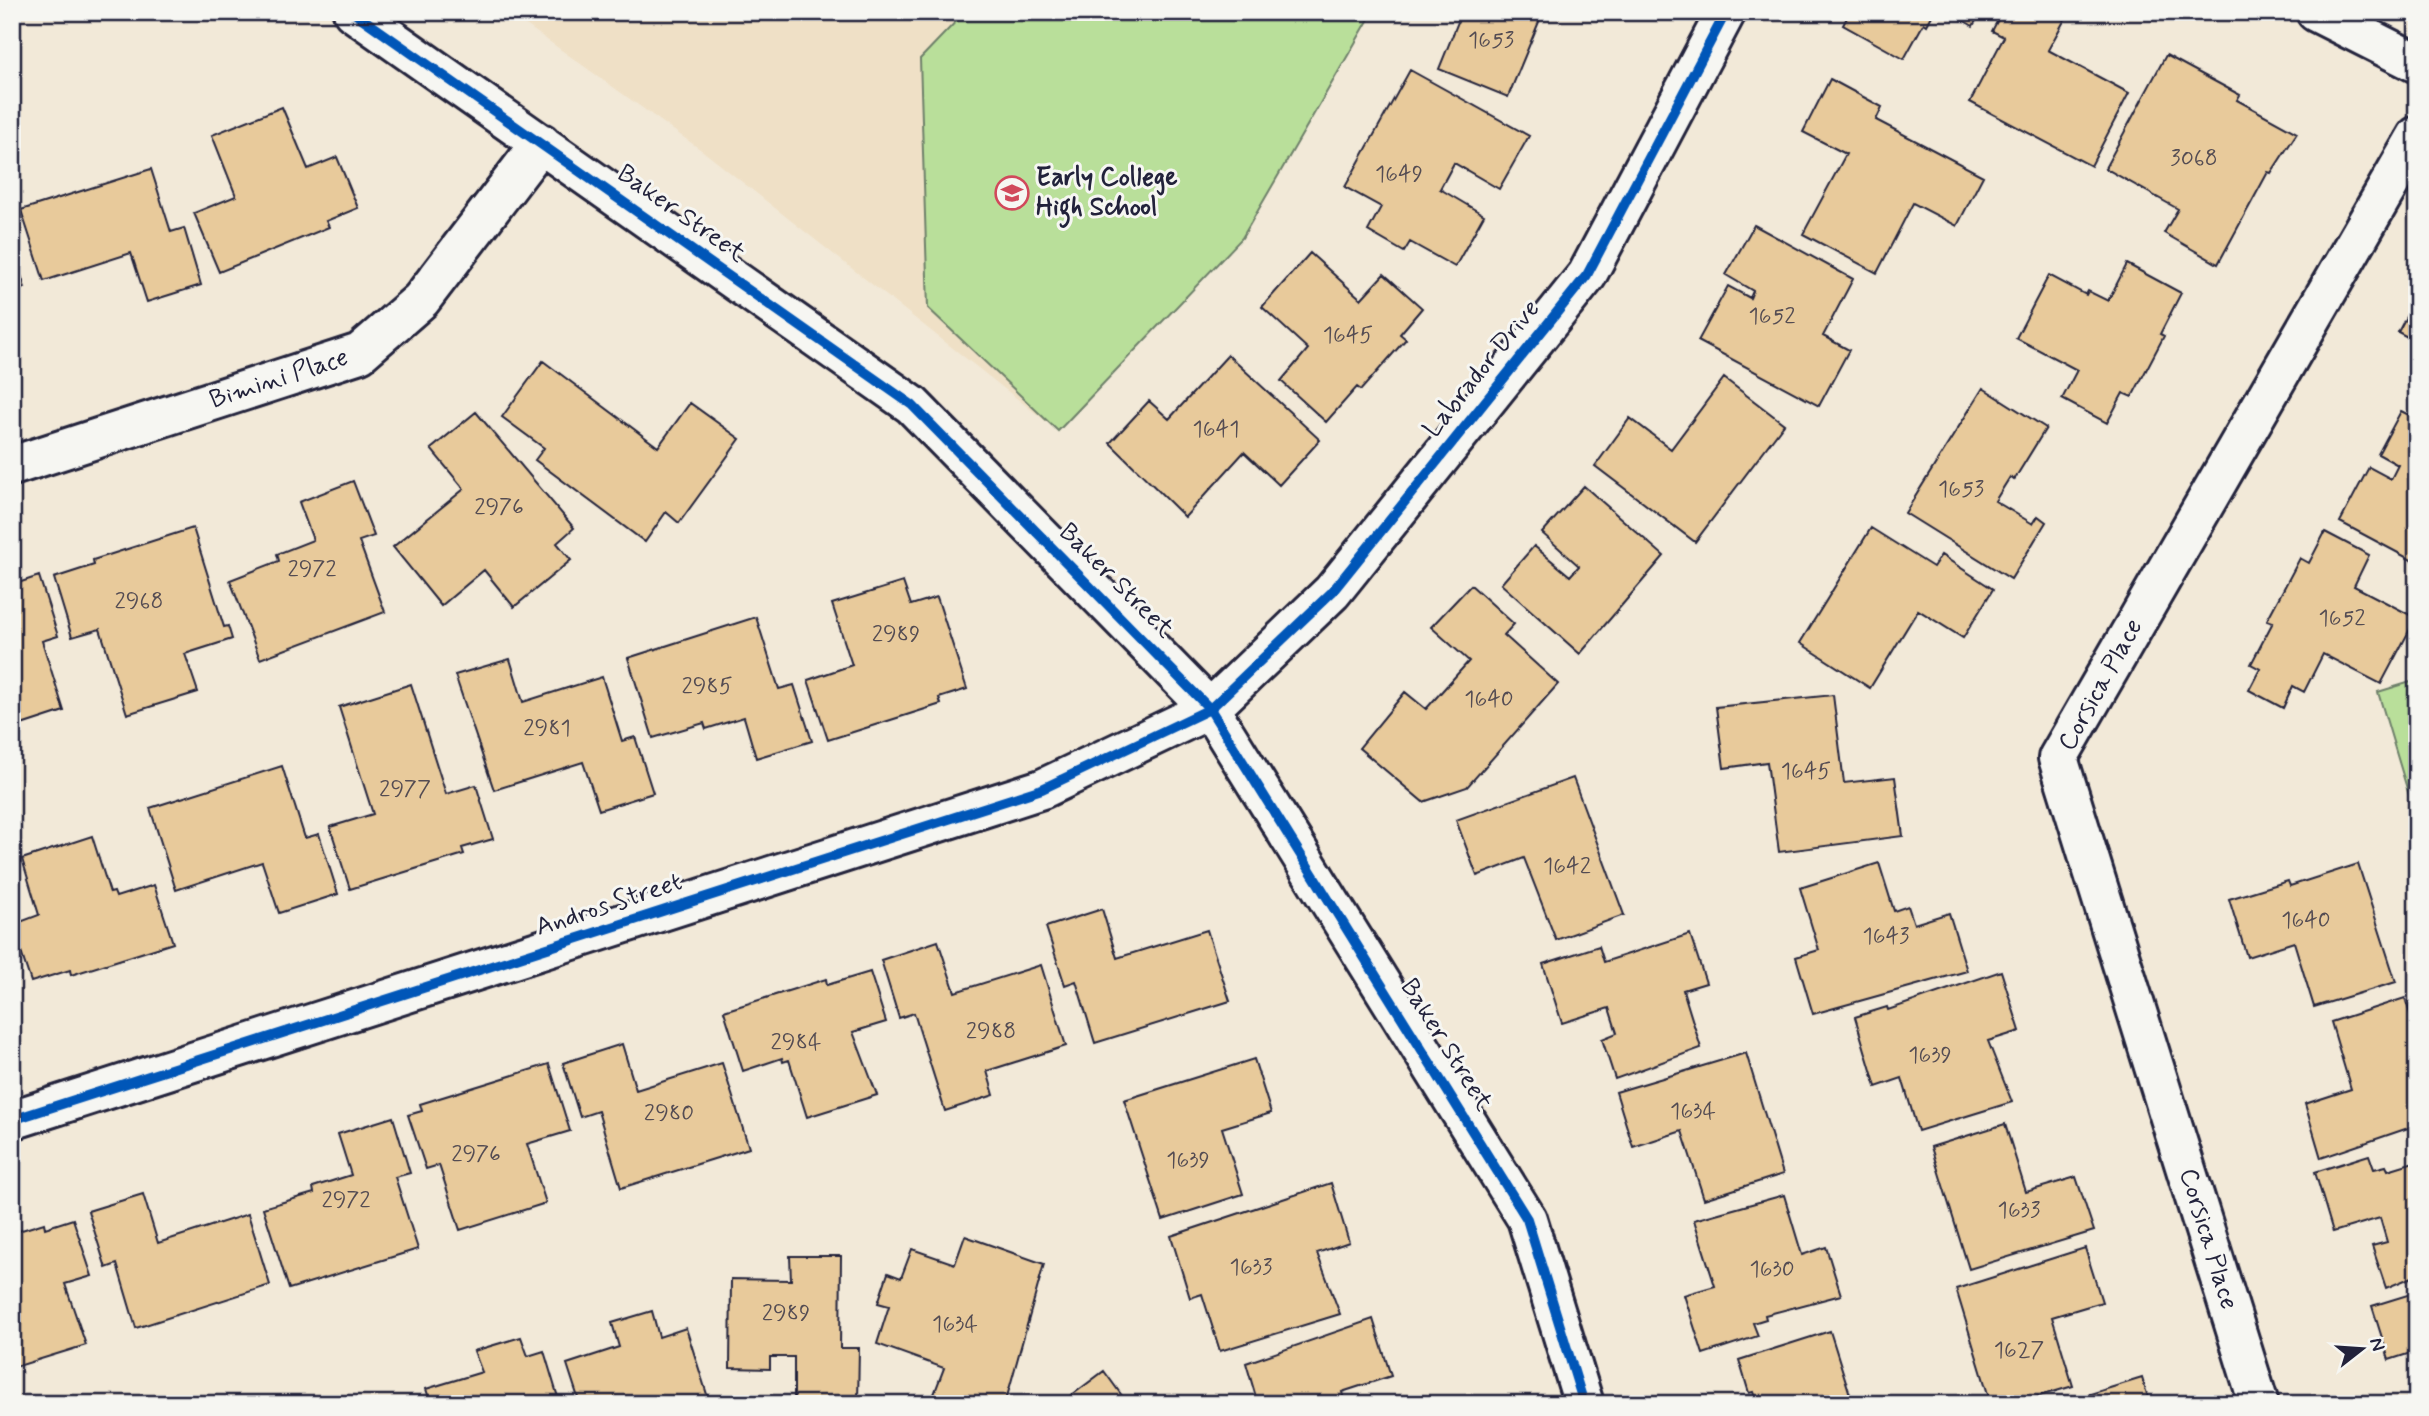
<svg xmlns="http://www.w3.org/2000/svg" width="2429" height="1416" viewBox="0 0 2429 1416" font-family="Mynerve,sans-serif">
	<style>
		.built { fill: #efe0c6 }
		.green { fill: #b9df9a; stroke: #6e806a; stroke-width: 2 }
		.building { fill: #e8ca9b; stroke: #22223b; stroke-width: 2 }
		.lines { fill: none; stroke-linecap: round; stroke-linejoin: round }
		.minor-casing { stroke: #22223b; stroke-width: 44 }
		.minor { stroke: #f6f6f2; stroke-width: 38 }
		.cycleway-casing { stroke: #f6f6f2; stroke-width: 15 }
		.cycleway { stroke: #0057b8; stroke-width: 10 }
		.labels { text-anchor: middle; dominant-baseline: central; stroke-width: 6; stroke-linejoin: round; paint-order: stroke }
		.number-label { font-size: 23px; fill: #544c53 }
		.poi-label { font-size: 26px; font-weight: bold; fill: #22223b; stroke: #f6f6f2; text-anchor: start }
		.street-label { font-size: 26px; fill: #22223b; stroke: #f6f6f2 }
	</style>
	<rect width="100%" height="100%" fill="#f2e9d8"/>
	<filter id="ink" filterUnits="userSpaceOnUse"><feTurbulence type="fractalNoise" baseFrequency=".0143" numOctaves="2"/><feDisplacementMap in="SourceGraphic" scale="14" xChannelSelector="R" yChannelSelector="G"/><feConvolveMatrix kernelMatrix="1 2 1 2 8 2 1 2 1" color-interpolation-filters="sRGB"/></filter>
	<g filter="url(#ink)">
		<path class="built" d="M 508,12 L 1373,12 L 1246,233 L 1058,431 L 704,152 Z"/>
		<path class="green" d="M 965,12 L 1373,12 L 1242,238 L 1058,431 L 928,308 L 920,59 Z
			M 2417,680 L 2417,822 L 2378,692 Z"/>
		<path class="building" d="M 1462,12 L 1543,12 L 1508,97 L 1439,69 Z
			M 1850,12 L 1934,12 L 1927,25 L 1924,23 L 1904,59 L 1843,25 Z
			M 1949,12 L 1981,12 L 1973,26 Z
			M 2002,12 L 2069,12 L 2048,50 L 2129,93 L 2091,166 L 1970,102 L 2004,37 L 1992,31 Z
			M 2166,55 L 2240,95 L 2237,100 L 2297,133 L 2271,173 L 2268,172 L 2218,264 L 2164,233 L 2178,209 L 2105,168 Z
			M 1410,70 L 1529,136 L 1499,189 L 1454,163 L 1440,189 L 1484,215 L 1455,267 L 1410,242 L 1404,252 L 1368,231 L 1381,207 L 1345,187 Z
			M 1830,79 L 1882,107 L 1876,120 L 1983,176 L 1957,226 L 1913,203 L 1877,273 L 1803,234 L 1846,154 L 1803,132 Z
			M 282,107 L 308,169 L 337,157 L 358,208 L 326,221 L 329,227 L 219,272 L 194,213 L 236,196 L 212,135 Z
			M 151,169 L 171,232 L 184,228 L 201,285 L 147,302 L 131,253 L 44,281 L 21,210 Z
			M 1754,225 L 1853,279 L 1823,336 L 1849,350 L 1819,406 L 1698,341 L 1728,286 L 1750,298 L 1753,291 L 1726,275 Z
			M 12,247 L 25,288 L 12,293 Z
			M 1310,253 L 1361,299 L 1384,274 L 1422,308 L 1400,334 L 1406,339 L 1361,390 L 1357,387 L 1326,422 L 1281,381 L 1308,349 L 1262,307 Z
			M 2127,264 L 2181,293 L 2160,334 L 2164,336 L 2132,397 L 2123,393 L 2107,423 L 2062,399 L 2077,370 L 2016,338 L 2049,275 L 2086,295 L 2088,291 L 2108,301 Z
			M 2417,296 L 2417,342 L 2398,332 Z
			M 1228,355 L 1320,440 L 1279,485 L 1244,452 L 1185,517 L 1110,443 L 1149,401 L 1169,419 Z
			M 543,361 L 658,447 L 690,403 L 740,439 L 679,523 L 666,512 L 645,542 L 535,460 L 544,448 L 502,417 Z
			M 1724,378 L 1784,424 L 1695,542 L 1595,466 L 1630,418 L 1671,449 Z
			M 1983,388 L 2046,428 L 2014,480 L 2010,477 L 1995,501 L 2033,524 L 2038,516 L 2046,522 L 2011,579 L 1905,513 Z
			M 2401,411 L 2417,419 L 2417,563 L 2340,522 L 2369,467 L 2391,479 L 2398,465 L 2378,454 Z
			M 476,412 L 574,528 L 557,543 L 571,560 L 514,607 L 484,570 L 441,606 L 393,547 L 464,489 L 431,449 Z
			M 353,481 L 374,536 L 359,541 L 385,612 L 260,659 L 230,580 L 279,561 L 277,554 L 313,540 L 299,502 Z
			M 1584,486 L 1664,556 L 1580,654 L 1501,584 L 1534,546 L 1570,576 L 1579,566 L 1542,533 Z
			M 193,528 L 224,627 L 228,626 L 232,639 L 185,654 L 198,692 L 127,714 L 100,629 L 72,637 L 54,578 L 94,565 L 93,560 Z
			M 1871,528 L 1933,567 L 1941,555 L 1993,589 L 1963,638 L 1918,610 L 1870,688 L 1800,643 Z
			M 2325,532 L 2369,555 L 2354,586 L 2416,618 L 2381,684 L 2323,654 L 2304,692 L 2293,686 L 2283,708 L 2249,690 L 2260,669 L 2251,664 L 2273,622 L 2267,620 L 2300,558 L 2309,563 Z
			M 39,576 L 58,636 L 42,641 L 64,711 L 12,728 L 12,585 Z
			M 903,582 L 911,605 L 937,597 L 967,689 L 939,698 L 941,704 L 828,740 L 808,680 L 852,665 L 832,604 Z
			M 1471,585 L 1514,624 L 1504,635 L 1558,684 L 1467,787 L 1423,802 L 1359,748 L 1405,692 L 1426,709 L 1469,661 L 1431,627 Z
			M 756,617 L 779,689 L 794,685 L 812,741 L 756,758 L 744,717 L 706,729 L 704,723 L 653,738 L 628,658 Z
			M 510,659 L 523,702 L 602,677 L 622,741 L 635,737 L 653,793 L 599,810 L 583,762 L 494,790 L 455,675 Z
			M 411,684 L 446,794 L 476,785 L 493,839 L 462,848 L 464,854 L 350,889 L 330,827 L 373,814 L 339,707 Z
			M 1833,695 L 1844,783 L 1895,777 L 1903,836 L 1779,852 L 1767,762 L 1724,768 L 1716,707 Z
			M 282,766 L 305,838 L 319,834 L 338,894 L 279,913 L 262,862 L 176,890 L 150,808 Z
			M 1573,778 L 1624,915 L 1556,940 L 1524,858 L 1477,876 L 1456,820 Z
			M 92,836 L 110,893 L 114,892 L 116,897 L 154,885 L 173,943 L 71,975 L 70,970 L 31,982 L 12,925 L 39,915 L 22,859 Z
			M 1879,863 L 1894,911 L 1908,906 L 1914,924 L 1949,913 L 1967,971 L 1813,1014 L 1796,957 L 1819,950 L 1800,888 Z
			M 2358,864 L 2396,982 L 2314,1007 L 2294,942 L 2247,957 L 2229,899 L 2288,881 L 2290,886 Z
			M 1102,909 L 1117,958 L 1207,930 L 1230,1001 L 1095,1043 L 1076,981 L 1065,985 L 1046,927 Z
			M 1690,934 L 1706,983 L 1683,990 L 1701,1048 L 1615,1079 L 1602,1039 L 1617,1033 L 1609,1008 L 1562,1023 L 1543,964 L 1599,946 L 1604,962 Z
			M 938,941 L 955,992 L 1041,965 L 1066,1046 L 987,1071 L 994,1095 L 945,1111 L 914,1013 L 899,1018 L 881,960 Z
			M 2001,971 L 2020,1031 L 1988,1041 L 2012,1102 L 1918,1131 L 1902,1078 L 1876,1087 L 1855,1017 L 1887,1007 L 1888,1010 Z
			M 870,972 L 886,1022 L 853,1032 L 877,1095 L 807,1117 L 789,1060 L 783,1062 L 782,1058 L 743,1071 L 724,1011 L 826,979 L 827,985 Z
			M 2405,998 L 2417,1036 L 2417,1125 L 2321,1158 L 2305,1104 L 2351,1089 L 2331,1022 Z
			M 622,1044 L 636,1090 L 722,1063 L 749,1148 L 621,1188 L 598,1111 L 580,1117 L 563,1063 Z
			M 1746,1053 L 1783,1174 L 1704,1199 L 1682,1131 L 1633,1147 L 1616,1092 Z
			M 1254,1059 L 1271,1113 L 1222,1128 L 1243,1194 L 1163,1220 L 1124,1100 Z
			M 549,1064 L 570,1131 L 527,1144 L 546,1203 L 460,1230 L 439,1165 L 426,1169 L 408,1115 L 422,1111 L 420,1104 Z
			M 393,1117 L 410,1173 L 395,1177 L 418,1249 L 289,1289 L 263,1208 L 314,1193 L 313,1187 L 351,1175 L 338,1134 Z
			M 2005,1124 L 2026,1192 L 2076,1177 L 2094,1231 L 1969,1269 L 1931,1147 Z
			M 2369,1155 L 2374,1169 L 2386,1166 L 2388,1170 L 2417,1161 L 2417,1275 L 2386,1288 L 2372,1246 L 2387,1242 L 2380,1218 L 2333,1232 L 2315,1172 Z
			M 1331,1183 L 1349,1242 L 1317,1253 L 1340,1314 L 1220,1351 L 1202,1294 L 1190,1298 L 1171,1236 Z
			M 143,1194 L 158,1243 L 248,1214 L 270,1285 L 136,1328 L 117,1264 L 106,1268 L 88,1211 Z
			M 1784,1195 L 1802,1255 L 1826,1247 L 1841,1295 L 1765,1315 L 1766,1319 L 1753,1323 L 1758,1336 L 1703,1354 L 1684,1295 L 1715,1286 L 1694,1220 Z
			M 73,1219 L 92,1276 L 65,1284 L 86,1345 L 12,1368 L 12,1233 L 44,1223 L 45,1228 Z
			M 965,1236 L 1044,1264 L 1005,1404 L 953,1404 L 933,1397 L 944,1368 L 877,1344 L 889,1306 L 878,1303 L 888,1273 L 901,1278 L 912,1249 L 955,1264 Z
			M 2085,1248 L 2102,1302 L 2052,1317 L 2073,1386 L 2012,1404 L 1991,1404 L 1956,1289 Z
			M 790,1256 L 841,1256 L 840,1348 L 859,1348 L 858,1403 L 794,1402 L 794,1357 L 770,1357 L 770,1369 L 730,1368 L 731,1279 L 791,1280 Z
			M 2417,1292 L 2417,1351 L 2389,1360 L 2372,1306 Z
			M 652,1311 L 659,1337 L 686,1328 L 710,1404 L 580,1404 L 567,1364 L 619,1347 L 612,1323 Z
			M 1373,1319 L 1391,1376 L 1342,1392 L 1345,1404 L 1258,1404 L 1246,1363 Z
			M 1830,1331 L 1853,1404 L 1757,1404 L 1753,1392 L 1749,1393 L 1739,1360 Z
			M 521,1337 L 528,1356 L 544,1351 L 560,1404 L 431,1404 L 426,1389 L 482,1372 L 474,1351 Z
			M 1104,1371 L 1128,1404 L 1060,1404 Z
			M 2142,1378 L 2150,1404 L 2058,1404 Z"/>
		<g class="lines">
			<defs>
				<path id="minor" d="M 353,12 L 912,405 L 1210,709 L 1527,1219 L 1584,1404
					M 2316,12 L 2417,63
					M 12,466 L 360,353 L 421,300 L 541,143
					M 12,1120 L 1042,789 L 1210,709 L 1332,592 L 1587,275 L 1726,12
					M 2259,1404 L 2058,758 L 2417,136"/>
			</defs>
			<use href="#minor" class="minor-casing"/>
			<use href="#minor" class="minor"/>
			<defs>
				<path id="cycleway" d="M 353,12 L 912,405 L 1210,709 L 1527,1219 L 1584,1404
					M 12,1120 L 1042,789 L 1210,709 L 1332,592 L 1587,275 L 1726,12"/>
			</defs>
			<use href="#cycleway" class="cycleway-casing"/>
			<use href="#cycleway" class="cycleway"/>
		</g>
	</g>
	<defs>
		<symbol id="school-ring" viewBox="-11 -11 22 22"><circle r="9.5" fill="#f6f6f2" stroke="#d1495b" stroke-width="1.5"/><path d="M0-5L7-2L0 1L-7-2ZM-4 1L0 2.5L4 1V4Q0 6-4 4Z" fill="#d1495b"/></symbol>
	</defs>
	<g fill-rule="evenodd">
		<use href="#school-ring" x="993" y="174" width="38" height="38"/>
	</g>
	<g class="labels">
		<g class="number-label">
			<text x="1491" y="41">1653</text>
			<text x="2194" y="159">3068</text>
			<text x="1399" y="175">1649</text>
			<text x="1772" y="317">1652</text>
			<text x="1348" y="336">1645</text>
			<text x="1216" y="430">1641</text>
			<text x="1961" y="490">1653</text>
			<text x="499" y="508">2976</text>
			<text x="312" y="570">2972</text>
			<text x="139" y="602">2968</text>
			<text x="2342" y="619">1652</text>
			<text x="896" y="635">2989</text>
			<text x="707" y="687">2985</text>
			<text x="1489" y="700">1640</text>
			<text x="547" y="729">2981</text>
			<text x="1806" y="772">1645</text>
			<text x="405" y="790">2977</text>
			<text x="1567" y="867">1642</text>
			<text x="2306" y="921">1640</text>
			<text x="1886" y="937">1643</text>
			<text x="991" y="1032">2988</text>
			<text x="796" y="1043">2984</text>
			<text x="1930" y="1056">1639</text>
			<text x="1693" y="1112">1634</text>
			<text x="669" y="1114">2980</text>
			<text x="476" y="1155">2976</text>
			<text x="1188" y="1161">1639</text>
			<text x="346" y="1201">2972</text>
			<text x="2019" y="1211">1633</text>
			<text x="1251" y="1268">1633</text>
			<text x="1772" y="1270">1630</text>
			<text x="786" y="1314">2989</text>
			<text x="955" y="1325">1634</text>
			<text x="2019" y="1351">1627</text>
		</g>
		<g class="poi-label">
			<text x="1036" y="178">Early College<tspan x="1036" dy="30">High School</tspan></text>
		</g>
		<g class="street-label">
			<text transform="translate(681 214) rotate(35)">Baker Street</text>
			<text transform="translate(1482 369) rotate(-51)">Labrador Drive</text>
			<text transform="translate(279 379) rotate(-18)">Bimini Place</text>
			<text transform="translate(1116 581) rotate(45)">Baker Street</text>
			<text transform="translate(2101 685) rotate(-61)">Corsica Place</text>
			<text transform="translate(609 905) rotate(-18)">Andros Street</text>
			<text transform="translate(1446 1045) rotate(58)">Baker Street</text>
			<text transform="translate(2208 1239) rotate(73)">Corsica Place</text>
		</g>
	</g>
	<rect width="2429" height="1416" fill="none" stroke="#f6f6f2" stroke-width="42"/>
	<rect x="21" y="21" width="2387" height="1374" fill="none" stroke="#22223b" stroke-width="2.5" filter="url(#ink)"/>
	<g transform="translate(2362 1349) rotate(73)" stroke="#f6f6f2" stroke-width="5" paint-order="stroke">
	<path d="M0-5L12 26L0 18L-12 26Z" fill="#22223b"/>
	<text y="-10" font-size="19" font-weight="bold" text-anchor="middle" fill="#22223b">N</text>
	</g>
</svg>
